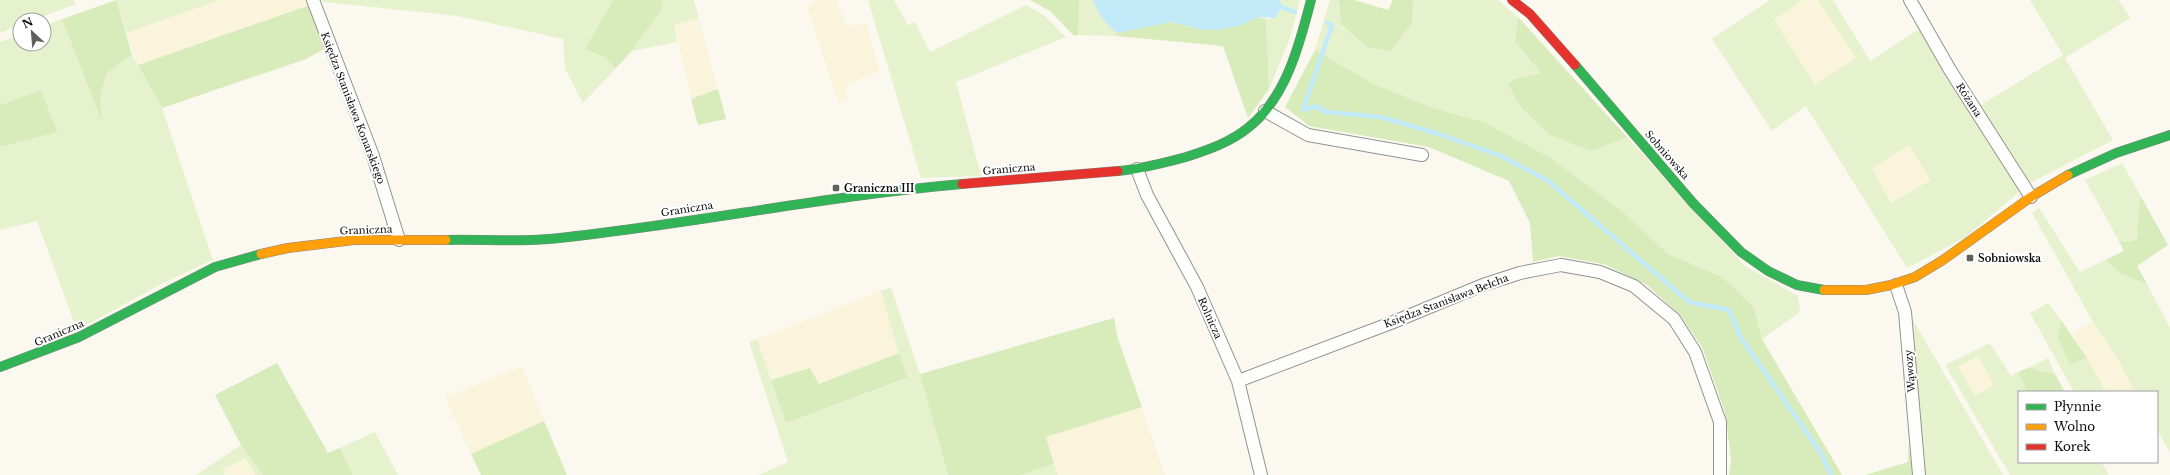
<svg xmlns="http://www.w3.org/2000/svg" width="2170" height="475" viewBox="0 0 2170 475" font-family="'Libre Baskerville',serif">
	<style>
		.farmland { fill: #f9f4db }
		.green { fill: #e6f2cd; fill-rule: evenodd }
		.forest { fill: #d7ebbb }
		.water { fill: #c2eaf9 }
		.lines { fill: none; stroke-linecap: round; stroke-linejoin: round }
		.stream { stroke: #c2eaf9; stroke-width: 4.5 }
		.street-casing { stroke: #94928f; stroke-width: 14 }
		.fast-casing { stroke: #8a8985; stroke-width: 10 }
		.slow-casing { stroke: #8a8985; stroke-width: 10 }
		.jam-casing { stroke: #8a8985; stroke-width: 10 }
		.street { stroke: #fefefd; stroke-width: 12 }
		.fast { stroke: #30b455; stroke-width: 9 }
		.slow { stroke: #ff9f0a; stroke-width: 9 }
		.jam { stroke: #e5322d; stroke-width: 9 }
		.poi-dot { fill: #605f5c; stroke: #fff; stroke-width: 1.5 }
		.labels { text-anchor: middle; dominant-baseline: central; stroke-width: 4; stroke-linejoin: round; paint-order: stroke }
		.street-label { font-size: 10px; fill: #0c0c0c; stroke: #fff }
		.poi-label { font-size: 10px; font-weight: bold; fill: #0c0c0c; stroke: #fff; text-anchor: start }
	</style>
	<rect width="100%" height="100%" fill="#fbf8f0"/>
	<path class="farmland" d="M 219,0 L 309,0 L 310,5 L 138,65 L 126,33 Z
		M 819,0 L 836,0 L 848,26 L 866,23 L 880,71 L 845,86 L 848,99 L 838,103 L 807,7 Z
		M 1803,0 L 1818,0 L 1856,58 L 1815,86 L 1774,20 Z
		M 699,18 L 718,89 L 691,99 L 674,24 Z
		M 1909,145 L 1932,180 L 1890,203 L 1872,167 Z
		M 881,291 L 899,353 L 819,384 L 810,368 L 771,380 L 757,339 Z
		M 2093,322 L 2118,359 L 2135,392 L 2106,392 L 2072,333 Z
		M 1978,356 L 1994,385 L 1975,396 L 1957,367 Z
		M 522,366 L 544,421 L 471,454 L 445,397 Z
		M 1142,407 L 1165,475 L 1058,475 L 1046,437 Z
		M 245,458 L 255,475 L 225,475 L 222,470 Z"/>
	<path class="green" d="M 0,0 L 74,0 L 76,4 L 34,20 L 20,20 L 20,25 L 0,33 Z
		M 116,0 L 219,0 L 126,33 Z
		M 322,0 L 613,0 L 585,49 L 605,57 L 615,69 L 583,103 L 565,69 L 563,39 L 458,16 L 324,2 Z
		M 661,0 L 694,0 L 699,18 L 674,24 L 677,42 L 632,51 L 663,7 Z
		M 868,0 L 894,0 L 908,25 L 915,22 L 930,52 L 1026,5 L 1044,15 L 1066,37 L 956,82 L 981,176 L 921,178 Z
		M 1079,0 L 1093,0 C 1098,14 1105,24 1117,33 L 1116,36 L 1078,35 Z
		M 1280,0 L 1300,0 L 1290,38 L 1269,89 L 1266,19 L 1275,18 L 1283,7 Z
		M 1330,0 L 1339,0 L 1341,26 L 1367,47 L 1412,23 L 1413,0 L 1498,0 L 1518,17 L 1515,42 L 1541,73 L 1515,79 L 1627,137 L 1745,266 L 1798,296 L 1800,312 L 1762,339 L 1753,306 L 1722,277 L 1668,254 L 1621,210 L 1549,157 L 1484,122 L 1433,108 L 1374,84 L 1315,50 Z
		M 1770,0 L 1803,0 L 1774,20 L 1815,85 L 1856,58 L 1818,0 L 1833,0 L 1870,61 L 1921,28 L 2017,182 L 2020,191 L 1966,237 L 1907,268 L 1806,106 L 1772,131 L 1712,39 ZM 1909,145 L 1931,180 L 1891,203 L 1872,168 Z
		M 2030,0 L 2119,0 L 2130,18 L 2065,58 L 2113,140 L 2030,183 L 1979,106 L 2063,55 Z
		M 62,19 L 101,121 L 100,96 L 107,73 L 132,55 L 162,108 L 213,260 L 165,282 L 77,330 L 37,221 L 0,230 L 0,147 L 56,132 L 41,90 L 0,105 L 0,42 L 20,35 L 20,44 L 44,44 L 44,26 Z
		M 2122,163 L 2140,195 L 2137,239 L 2130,242 L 2119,241 L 2085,180 Z
		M 2039,208 L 2080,272 L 2105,260 L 2123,275 L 2147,284 L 2170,328 L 2170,452 L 2157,430 L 2157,392 L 2135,392 L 2118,359 L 2093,322 L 2032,213 Z
		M 891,287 L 920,374 L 948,475 L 758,475 L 788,462 L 749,342 L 757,339 L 786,423 L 906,379 L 881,291 Z
		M 2048,303 L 2061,320 L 2058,338 L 2070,365 L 2087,358 L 2106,392 L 2074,392 L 2030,313 Z
		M 1913,320 L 2003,475 L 1923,475 L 1910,326 Z
		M 1990,343 L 2011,376 L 2018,372 L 2027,392 L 2019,392 L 2019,462 L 2102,462 L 2109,475 L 2010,475 L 1945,365 ZM 1978,356 L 1994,385 L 1975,396 L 1958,367 Z
		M 2048,358 L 2055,374 L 2042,372 L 2031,367 Z
		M 375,432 L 398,475 L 353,475 L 340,448 Z
		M 241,445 L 263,475 L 255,475 L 245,458 L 222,470 L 225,475 L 196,475 Z
		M 1054,464 L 1058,475 L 1020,475 Z"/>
	<path class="forest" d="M 116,0 L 132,55 L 107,73 L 100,96 L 102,123 L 62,19 Z
		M 613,0 L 661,0 L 663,7 L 632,51 L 615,69 L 605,57 L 585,49 Z
		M 1030,0 L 1079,0 L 1078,35 L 1074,36 L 1050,11 Z
		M 1339,0 L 1354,0 L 1388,10 L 1393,0 L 1413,0 L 1412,23 L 1390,51 L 1367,47 L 1341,25 Z
		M 310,5 L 324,49 L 306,59 L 162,108 L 138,65 Z
		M 1258,17 L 1266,19 L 1269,89 L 1248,118 L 1223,46 L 1116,36 L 1117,33 L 1171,22 L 1204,30 Z
		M 1518,17 L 1627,137 L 1591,151 L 1550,135 L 1520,106 L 1508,84 L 1515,79 L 1541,73 L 1515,42 Z
		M 1315,50 L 1374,84 L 1433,108 L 1484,122 L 1549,157 L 1621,210 L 1668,254 L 1722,277 L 1753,306 L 1762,339 L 1842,475 L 1729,475 L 1731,459 L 1725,412 L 1702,347 L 1680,315 L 1647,285 L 1604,264 L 1558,256 L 1533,262 L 1530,223 L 1509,181 L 1429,147 L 1309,126 L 1285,107 Z
		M 718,89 L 726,119 L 698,125 L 691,99 Z
		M 41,90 L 57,132 L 0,147 L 0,105 Z
		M 2140,195 L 2168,245 L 2137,266 L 2147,284 L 2123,275 L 2105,260 L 2124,251 L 2119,241 L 2130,242 L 2137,239 Z
		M 1114,318 L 1118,339 L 1142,407 L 1046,437 L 1054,464 L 1020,475 L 948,475 L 920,374 Z
		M 2061,320 L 2087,358 L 2070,365 L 2058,338 Z
		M 899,353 L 907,378 L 786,423 L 771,380 L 810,368 L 819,384 Z
		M 277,363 L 328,453 L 340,448 L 353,475 L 263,475 L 241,445 L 215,395 Z
		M 2031,367 L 2042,372 L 2055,374 L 2065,392 L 2027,392 L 2018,372 Z
		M 544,421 L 567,475 L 481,475 L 471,454 Z
		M 1908,443 L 1914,475 L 1865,475 L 1908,462 Z"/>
	<path class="water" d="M 1093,0 L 1280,0 L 1283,7 L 1275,18 L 1258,17 L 1239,26 L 1218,30 L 1204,30 L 1171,22 L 1117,33 C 1105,24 1098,14 1093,0 Z"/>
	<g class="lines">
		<path class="stream" d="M 1277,5 L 1295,12
			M 1327,23 L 1332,25 L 1303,110 L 1316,106 L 1326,112 L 1381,117 L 1439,134 L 1501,156 L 1547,180 L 1689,302 L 1729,310 L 1741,338 L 1821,453 L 1831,475"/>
		<defs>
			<path id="street" d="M 313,0 L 373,156 L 399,240
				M 1910,0 L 1950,70 L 2031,197
				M 1265,111 L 1308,135 L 1422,155
				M 1137,169 L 1147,195 L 1197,287 L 1238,381 L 1261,475
				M 1896,285 L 1905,312 L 1919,475
				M 1238,381 L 1391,323 L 1483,285 L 1520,273 L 1561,265 L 1600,272 L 1634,286 L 1674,319 L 1695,352 L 1720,422 L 1720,475"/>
			<path id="fast" d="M 1575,65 L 1693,203 L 1741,252 L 1768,271 L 1797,285 L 1824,290
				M 1118,171 C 1141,169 1164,163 1186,157 C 1208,150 1231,142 1249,127 C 1286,98 1300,43 1311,0
				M 2068,175 L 2116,153 L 2170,135
				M 446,240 C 480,239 515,242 549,239 C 687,225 824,196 962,184
				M 0,367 L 79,337 L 215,267 L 261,254"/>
			<path id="slow" d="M 261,254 L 288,248 L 354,240 L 446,240
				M 1824,290 L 1866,290 L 1891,285 L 1915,277 L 1943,260 L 2031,197 L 2068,175"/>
			<path id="jam" d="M 1512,0 L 1530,14 L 1575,65
				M 962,184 L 1118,171"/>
		</defs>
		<use href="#street" class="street-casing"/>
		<use href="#fast" class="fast-casing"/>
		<use href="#slow" class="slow-casing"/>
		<use href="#jam" class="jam-casing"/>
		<use href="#street" class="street"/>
		<use href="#fast" class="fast"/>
		<use href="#slow" class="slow"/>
		<use href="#jam" class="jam"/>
	</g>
	<g class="poi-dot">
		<rect x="832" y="184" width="8" height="8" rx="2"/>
		<rect x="1966" y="254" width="8" height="8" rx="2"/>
	</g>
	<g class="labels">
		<g class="street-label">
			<text transform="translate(1969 100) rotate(57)">Różana</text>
			<text transform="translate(353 108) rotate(69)">Księdza Stanisława Konarskiego</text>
			<text transform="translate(1667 155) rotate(49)">Sobniowska</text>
			<text transform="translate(1009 169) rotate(-5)">Graniczna</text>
			<text transform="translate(687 209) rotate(-9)">Graniczna</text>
			<text transform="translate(366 230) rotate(-2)">Graniczna</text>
			<text transform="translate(1446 301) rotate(-21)">Księdza Stanisława Bełcha</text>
			<text transform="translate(1210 318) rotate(66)">Rolnicza</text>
			<text transform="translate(59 333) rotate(-23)">Graniczna</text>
			<text transform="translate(1910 371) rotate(-95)">Wąwozy</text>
		</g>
		<g class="poi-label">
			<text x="844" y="188">Graniczna III</text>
			<text x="1978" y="258">Sobniowska</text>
		</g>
	</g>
	<rect x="2018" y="391" width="140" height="72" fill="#ffffff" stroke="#9e9e9e"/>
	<rect x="2026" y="404" width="20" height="6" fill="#30b455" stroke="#9e9e9e"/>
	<text x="2054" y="411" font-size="12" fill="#0c0c0c">Płynnie</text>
	<rect x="2026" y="424" width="20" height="6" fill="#ff9f0a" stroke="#9e9e9e"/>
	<text x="2054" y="431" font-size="12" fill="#0c0c0c">Wolno</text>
	<rect x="2026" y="444" width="20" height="6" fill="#e5322d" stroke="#9e9e9e"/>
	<text x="2054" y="451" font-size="12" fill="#0c0c0c">Korek</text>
	<g transform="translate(32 32) rotate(334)"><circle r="19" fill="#ffffff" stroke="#9e9e9e"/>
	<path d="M0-3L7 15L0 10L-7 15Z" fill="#605f5c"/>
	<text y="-6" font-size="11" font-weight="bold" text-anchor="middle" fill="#0c0c0c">N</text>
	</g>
</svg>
